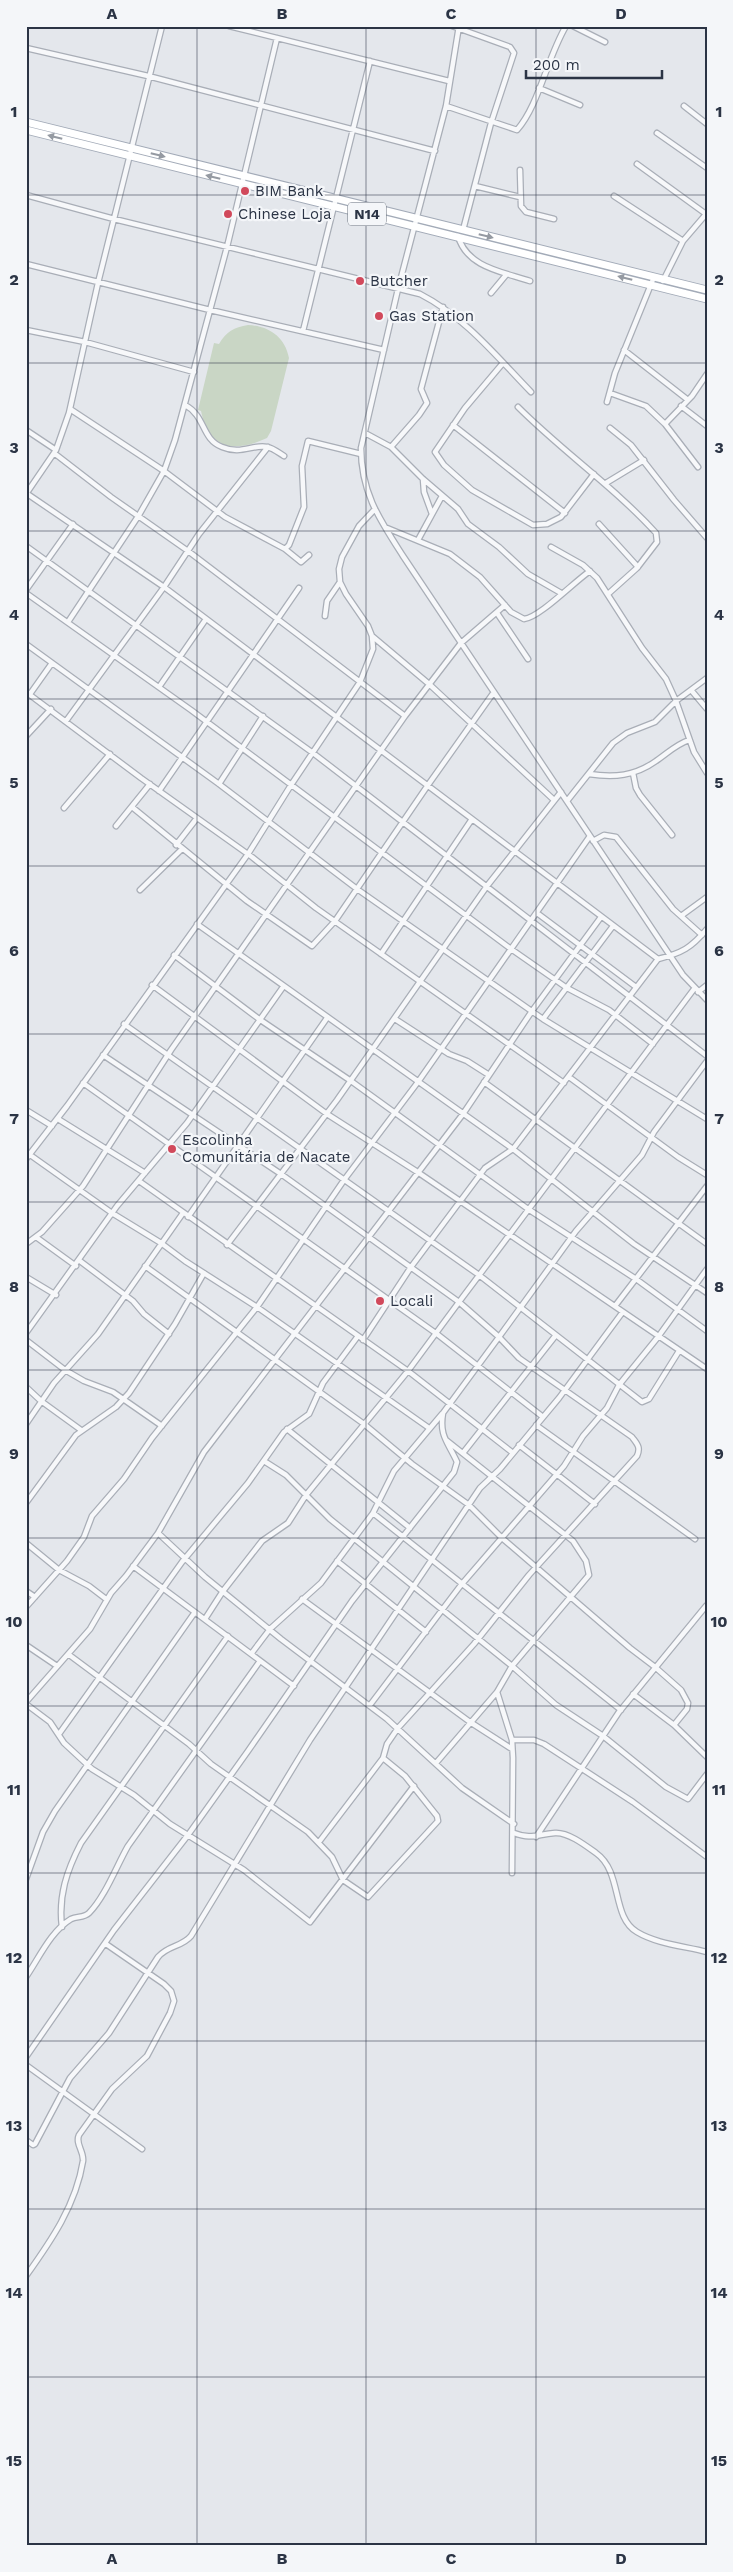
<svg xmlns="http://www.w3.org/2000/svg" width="733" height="2572" viewBox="0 0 733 2572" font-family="'Work Sans',sans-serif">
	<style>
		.green { fill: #c9d6c5 }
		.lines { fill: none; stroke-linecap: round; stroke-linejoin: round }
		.minor-casing { stroke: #a9aeb7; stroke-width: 7 }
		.primary-casing { stroke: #a3abb8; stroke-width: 9 }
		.minor { stroke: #f7f8fa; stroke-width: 4.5 }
		.primary { stroke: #fff; stroke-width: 7 }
		.oneway { fill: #959aa2 }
		.grid { fill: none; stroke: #2b3445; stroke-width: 1; stroke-opacity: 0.55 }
		.poi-dot { fill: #d1495b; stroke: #f4f6f9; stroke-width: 2 }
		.labels { text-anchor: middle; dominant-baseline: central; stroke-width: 4.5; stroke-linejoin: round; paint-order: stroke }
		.shield { fill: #f4f6f9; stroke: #676e7b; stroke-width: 1 }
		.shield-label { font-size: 14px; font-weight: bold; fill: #2b3445 }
		.poi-label { font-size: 15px; fill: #2b3445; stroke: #f4f6f9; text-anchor: start }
		.neatline { fill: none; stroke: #2b3445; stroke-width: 2 }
		.grid-label { font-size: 16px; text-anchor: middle; font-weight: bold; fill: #2b3445 }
	</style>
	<rect width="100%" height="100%" fill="#e4e7ec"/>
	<path class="green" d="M 248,325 C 269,326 285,337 289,358 L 271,431 L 267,438 C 235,453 209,450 201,411 L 198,410 L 214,343 L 219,344 C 226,332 234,327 248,325 Z"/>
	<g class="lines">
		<defs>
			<path id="minor" d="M 229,26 L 449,81
				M 452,26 L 510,47 L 514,53 L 491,123 L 463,230
				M 459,26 L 446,106 L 398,289 L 361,448 C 361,493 380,520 403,556 L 683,975 L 707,1000
				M 573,26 L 605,42
				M 26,48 L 148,76 L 435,151
				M 539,88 L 580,105
				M 446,106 L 517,130 C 539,105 547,58 566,26
				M 684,106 L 707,124
				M 657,133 L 707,168
				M 637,164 L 706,214
				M 520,170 L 521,206 L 526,212 L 554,219
				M 475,186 L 520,197
				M 26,195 L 114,219 L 420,294 C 465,317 497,357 531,392
				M 614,196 L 683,241
				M 458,236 C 467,268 504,272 530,281
				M 26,264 L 210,310 L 384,350
				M 663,281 L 683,241 L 707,213
				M 491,293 L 506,275
				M 26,330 L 85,342 L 194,372
				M 303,331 L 370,61
				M 624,350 L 688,400
				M 503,363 L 465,408 L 435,452 L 444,465 L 472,490 L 533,525 L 547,524 L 561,517 L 594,474
				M 610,393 L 646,406 L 665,424 L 698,467
				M 607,402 L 615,373 L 654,277
				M 185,405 C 206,416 201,439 222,447 C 241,455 253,444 267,447 C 273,448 279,453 284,456
				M 681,406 L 707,426
				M 518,407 C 562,451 614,487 656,533 L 657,542 L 637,568 L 608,594
				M 70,409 L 164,471 L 225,517 L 285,549 L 301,562 L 309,555
				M 665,424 L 692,396 L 707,374
				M 453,425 L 565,513
				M 610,428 L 631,445 L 674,500 L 707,538
				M 26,430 L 56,450
				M 365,433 L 391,447 L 423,479 L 458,509 L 468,524 L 499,547 L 528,574 L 561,593
				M 391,447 L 419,415 L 427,403 L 421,389 L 443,307
				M 54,453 L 111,497 L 188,551 L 405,716
				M 423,479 L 424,492 L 432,514
				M 606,483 L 644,460
				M 26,493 L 164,587 L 658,959
				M 26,494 L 56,450 L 69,413 L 98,283 L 162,26
				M 599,524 L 638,567
				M 387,528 L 450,554 L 480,577 L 511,612 L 524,619 C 539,618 575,581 590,571
				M 418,540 L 442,496
				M 26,546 L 313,753 L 707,1056
				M 551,547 L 583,565 L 597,578 L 642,648 L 666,679 L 676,701 L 694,752 L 707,773
				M 285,549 L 289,545 L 304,507 L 302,466 L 308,441 L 361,454
				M 26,590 L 73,524
				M 26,593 L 191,710 L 511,949 L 567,988 L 609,1010 L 653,1044
				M 497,613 L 528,659
				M 325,616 L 327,601 L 340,582
				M 68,622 L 139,515 L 164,471 L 175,440 L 227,247 L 277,38
				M 372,636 L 429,684 L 554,800
				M 26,644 L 219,784 L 357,889 L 543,1019 L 707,1119
				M 159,687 L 206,619
				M 691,690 L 707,709
				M 26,692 L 141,778 L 252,857 L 316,908 L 564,1083
				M 30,694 L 52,663
				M 66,721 L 164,587 L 199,534 L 268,447
				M 26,736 L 51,709
				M 633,773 L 636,788 L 640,795 L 672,835
				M 589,774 C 614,778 635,776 656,761 C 668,753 675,745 689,740
				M 219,784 L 263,716
				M 159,791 L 299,588
				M 567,801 L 613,743 L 627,733 L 655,722 L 676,701 L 707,678
				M 132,807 L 247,901 L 312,946 L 335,921 L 428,785 L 494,692
				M 64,808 L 110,754
				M 116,826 L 150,784
				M 593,841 L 604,835 L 616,837 L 673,909 L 702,935
				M 176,845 L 197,818
				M 140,890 L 182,849
				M 537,913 L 636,987
				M 681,916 L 707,897
				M 197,924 L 513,1149 L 634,1244 L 707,1293
				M 381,954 L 472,819
				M 174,955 L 259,1019 L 351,1081 L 528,1209 L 636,1279 L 707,1331
				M 152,985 L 327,1114 L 419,1173 L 707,1369
				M 698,992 L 707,985
				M 395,1019 L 449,1054 L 467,1061 L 489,1075
				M 543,1019 L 613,926
				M 124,1024 L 479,1275 L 642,1402 L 649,1399 L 679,1351
				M 103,1055 L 281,1174 L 459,1302 L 408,1371 L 306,1495 L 288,1523 L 262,1541 L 223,1591 L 205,1619
				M 569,1077 L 678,1157 L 707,1175
				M 484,1082 L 707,1244
				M 83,1083 L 437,1334 L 543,1417
				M 26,1110 L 52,1126
				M 58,1119 L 145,1173
				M 26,1152 L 112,1213 L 161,1243 L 185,1261 L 257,1307 L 429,1428
				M 26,1159 L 67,1106 L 248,854 L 291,785 L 360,682 L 373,649 L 372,636 L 368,626 L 346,594 L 340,582 L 339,569 L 342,557 L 359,526 L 375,509
				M 139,1181 L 408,1371 L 513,1453
				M 188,1217 L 327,1018
				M 36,1237 L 76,1266
				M 26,1244 L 42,1232 L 83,1186 L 171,1050 L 405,716 L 461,643 L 505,605
				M 227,1245 L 337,1100 L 487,886 L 561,792
				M 80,1261 L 133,1301 L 144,1314 L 169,1334
				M 145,1266 L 364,1424 L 412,1464 L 469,1505 L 502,1538 L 630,1648 L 655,1667 L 681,1690 L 688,1703 L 687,1709 L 674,1725
				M 26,1277 L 56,1295
				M 615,1306 L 707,1186
				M 26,1333 L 117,1206 L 187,1123 L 283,987
				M 26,1340 L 65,1370 L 84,1381 L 113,1392 L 162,1426
				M 363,1340 L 411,1267 L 485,1168 L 513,1149 L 658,959 C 682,953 691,948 707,929
				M 26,1387 L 41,1401 L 81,1430
				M 26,1424 L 54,1383 L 98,1334 L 183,1213
				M 536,1425 L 695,1539
				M 287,1429 L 410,1528
				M 519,1445 L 595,1504
				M 463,1453 L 556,1335
				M 264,1461 L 286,1475 L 330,1519 L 512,1666 L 556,1705 L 603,1736 L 666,1787 L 688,1799 L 707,1774
				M 26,1503 L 76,1435 L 116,1407 L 129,1393 L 175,1324 L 204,1273
				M 373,1513 L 621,1710
				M 158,1533 L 205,1577 L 281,1639 L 387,1719 L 462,1788 L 514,1824
				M 26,1543 L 59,1570 L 89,1586 L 106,1599
				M 337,1561 L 426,1632
				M 133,1566 L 294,1686
				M 26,1591 L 35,1597
				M 302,1599 L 470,1722 L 512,1749
				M 26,1607 L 67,1561 L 84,1537 L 92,1516 L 124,1479 L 152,1438 L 257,1307 L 344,1180 L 418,1082 L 590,836
				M 26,1645 L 57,1666
				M 68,1654 L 189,1744 L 211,1764 L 308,1832 L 332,1857 L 343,1880 L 368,1897 L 438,1821 L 437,1816 L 405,1776 L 383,1758
				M 251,1654 L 270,1629 L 321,1583 L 373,1513 L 394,1471 L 442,1414
				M 497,1692 L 512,1740 L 513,1758 L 512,1873
				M 633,1694 L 674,1725 L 707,1757
				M 26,1702 L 90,1629 L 111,1593 L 126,1576 L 158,1533 L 204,1452 L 463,1114 L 532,1011 L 601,917
				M 26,1704 L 50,1722 L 64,1743 L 92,1769 L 134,1795 L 170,1824 L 244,1870 L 310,1922 L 414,1786
				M 370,1705 L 461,1585 L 564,1466 L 583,1436 L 607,1408 L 619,1385 L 658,1337 L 707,1269
				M 59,1734 L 182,1562 L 248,1483 L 284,1432 L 309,1414 L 323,1383 L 358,1336
				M 512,1740 L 534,1740 L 544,1744 L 633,1802 L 707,1857
				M 436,1763 L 497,1692 L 512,1666 L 589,1575 L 586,1561 L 573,1541 L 446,1440
				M 514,1833 C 532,1840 537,1834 555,1833 C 568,1832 585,1845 596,1853 C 623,1872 611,1917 637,1932 C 657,1944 684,1946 707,1952
				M 536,1837 L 619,1712 L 706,1606
				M 319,1842 L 383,1758 L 387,1744 L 398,1728 L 474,1644 L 529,1575 L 637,1456 C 641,1447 637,1444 632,1437 L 519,1358 L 499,1337 L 576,1231 L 642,1155 L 654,1132 L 707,1061
				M 26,1879 L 43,1832 L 55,1811 L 195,1612
				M 62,1927 C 58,1896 67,1870 81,1843 L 228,1636
				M 26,1977 C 39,1958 51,1931 71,1919 C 77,1916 84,1918 89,1913 C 105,1897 117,1865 128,1846 L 260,1661
				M 26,2057 L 114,1930 L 188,1835 L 248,1751 L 352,1601 L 454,1472 L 457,1462 C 448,1442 439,1436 443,1413 L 499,1337 L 459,1302 L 694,989
				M 26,2065 L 142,2149
				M 26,2140 L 33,2145 L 35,2144 L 70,2078 L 109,2033 L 158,1957 C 168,1945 182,1947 191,1936 L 310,1740 L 480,1488 L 500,1469 L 559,1398 L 622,1313
				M 26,2276 C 51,2241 76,2205 83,2161 C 84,2151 75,2144 79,2135 L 112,2089 L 147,2056 L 170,2013 L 174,2001 L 171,1991 L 164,1984 L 106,1944"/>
			<path id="primary" d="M 26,122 L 707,290
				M 26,130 L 707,299"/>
		</defs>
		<use href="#minor" class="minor-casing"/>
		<use href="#primary" class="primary-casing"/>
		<use href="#minor" class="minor"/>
		<use href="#primary" class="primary"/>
	</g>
	<defs><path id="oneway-solid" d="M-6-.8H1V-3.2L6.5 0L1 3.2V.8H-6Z" transform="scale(1.25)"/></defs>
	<g class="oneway">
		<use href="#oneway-solid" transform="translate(55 137) rotate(-166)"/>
		<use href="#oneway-solid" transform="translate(158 155) rotate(14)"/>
		<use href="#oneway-solid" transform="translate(213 177) rotate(-166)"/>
		<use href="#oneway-solid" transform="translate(486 236) rotate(14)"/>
		<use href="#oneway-solid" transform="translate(625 278) rotate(-166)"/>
	</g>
	<path class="grid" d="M 197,26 L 197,2546M 366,26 L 366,2546M 536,26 L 536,2546M 26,195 L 707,195M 26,363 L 707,363M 26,531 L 707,531M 26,699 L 707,699M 26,866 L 707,866M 26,1034 L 707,1034M 26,1202 L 707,1202M 26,1370 L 707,1370M 26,1538 L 707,1538M 26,1706 L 707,1706M 26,1873 L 707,1873M 26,2041 L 707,2041M 26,2209 L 707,2209M 26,2377 L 707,2377"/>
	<g class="poi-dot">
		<circle cx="245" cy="191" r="5"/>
		<circle cx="228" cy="214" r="5"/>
		<circle cx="360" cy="281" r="5"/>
		<circle cx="379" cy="316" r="5"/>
		<circle cx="172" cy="1149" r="5"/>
		<circle cx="380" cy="1301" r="5"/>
	</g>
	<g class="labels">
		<rect class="shield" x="348" y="202.5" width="38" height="23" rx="4"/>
		<g class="shield-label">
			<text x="367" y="214">N14</text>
		</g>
		<g class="poi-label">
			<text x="255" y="191">BIM Bank</text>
			<text x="238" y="214">Chinese Loja</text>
			<text x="370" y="281">Butcher</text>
			<text x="389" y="316">Gas Station</text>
			<text x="182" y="1140">Escolinha<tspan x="182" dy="17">Comunitária de Nacate</tspan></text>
			<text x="390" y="1301">Locali</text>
		</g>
	</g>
	<rect width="733" height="2572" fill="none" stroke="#f4f6f9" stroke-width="55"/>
	<path d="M526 70v8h136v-8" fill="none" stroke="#2b3445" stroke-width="2.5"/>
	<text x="533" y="70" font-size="15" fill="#2b3445" stroke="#f4f6f9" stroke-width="4" paint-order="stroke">200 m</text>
	<rect x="28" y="28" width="678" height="2516" class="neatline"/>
	<g class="grid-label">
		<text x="112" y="19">A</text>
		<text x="282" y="19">B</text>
		<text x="451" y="19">C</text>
		<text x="621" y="19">D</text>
		<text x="14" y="117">1</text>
		<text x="719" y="117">1</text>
		<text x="14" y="285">2</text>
		<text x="719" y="285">2</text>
		<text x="14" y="453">3</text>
		<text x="719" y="453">3</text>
		<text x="14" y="620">4</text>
		<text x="719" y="620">4</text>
		<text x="14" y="788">5</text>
		<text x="719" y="788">5</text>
		<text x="14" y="956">6</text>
		<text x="719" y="956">6</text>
		<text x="14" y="1124">7</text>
		<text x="719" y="1124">7</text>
		<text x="14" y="1292">8</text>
		<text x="719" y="1292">8</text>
		<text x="14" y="1459">9</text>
		<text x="719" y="1459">9</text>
		<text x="14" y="1627">10</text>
		<text x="719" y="1627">10</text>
		<text x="14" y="1795">11</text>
		<text x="719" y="1795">11</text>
		<text x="14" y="1963">12</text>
		<text x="719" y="1963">12</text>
		<text x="14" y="2131">13</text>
		<text x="719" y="2131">13</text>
		<text x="14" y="2298">14</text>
		<text x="719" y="2298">14</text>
		<text x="14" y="2466">15</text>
		<text x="719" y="2466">15</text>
		<text x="112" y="2564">A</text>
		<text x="282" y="2564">B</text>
		<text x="451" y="2564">C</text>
		<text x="621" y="2564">D</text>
	</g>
</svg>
